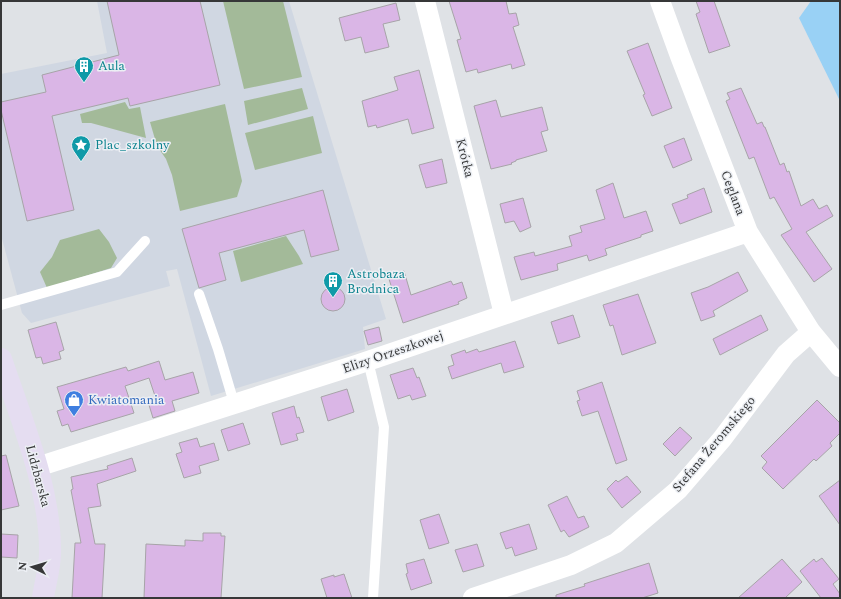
<svg xmlns="http://www.w3.org/2000/svg" width="841" height="599" viewBox="0 0 841 599" font-family="Spectral,serif">
	<style>
		.built { fill: #d0d7e2 }
		.green { fill: #a3ba99 }
		.water { fill: #99d1f5 }
		.building { fill: #dab6e6; stroke: #a7a4a8 }
		.lines { fill: none; stroke-linecap: round; stroke-linejoin: round }
		.service { stroke: #fff; stroke-width: 10 }
		.minor { stroke: #fff; stroke-width: 20 }
		.secondary { stroke: #e5ddf1; stroke-width: 22 }
		.labels { text-anchor: middle; dominant-baseline: central; stroke-width: 3; stroke-linejoin: round; paint-order: stroke }
		.culture-label { font-size: 13px; fill: #0d838f; stroke: #eceff4; text-anchor: start }
		.street-label { font-size: 13px; fill: #363738; stroke: #eceff4 }
		.shop-label { font-size: 13px; fill: #366cbe; stroke: #eceff4; text-anchor: start }
	</style>
	<rect width="100%" height="100%" fill="#dfe2e6"/>
	<path class="built" d="M 97,1 L 289,1 L 386,319 L 363,327 L 365,349 L 211,396 L 177,269 L 166,271 L 170,286 L 31,323 L 22,313 L 1,235 L 1,74 L 107,53 Z"/>
	<path class="green" d="M 223,1 L 283,1 L 302,77 L 244,89 Z
		M 302,88 L 308,109 L 248,125 L 244,101 Z
		M 125,102 L 129,109 L 140,107 L 146,138 L 91,123 L 82,123 L 80,114 Z
		M 225,104 L 242,181 L 237,197 L 180,211 L 172,175 L 166,159 L 157,146 L 150,122 Z
		M 313,116 L 322,153 L 255,170 L 245,133 Z
		M 99,229 L 109,242 L 117,258 L 111,268 L 47,288 L 40,272 L 52,257 L 60,240 Z
		M 286,236 L 299,256 L 303,264 L 241,282 L 233,251 Z"/>
	<path class="water" d="M 811,1 L 840,1 L 840,101 L 799,18 Z"/>
	<path class="building" d="M 107,1 L 200,1 L 220,85 L 130,106 L 128,98 L 52,116 L 74,210 L 27,221 L 1,110 L 1,102 L 46,92 L 42,75 L 119,55 Z
		M 449,1 L 506,1 L 509,14 L 516,13 L 519,25 L 513,27 L 525,65 L 512,69 L 511,64 L 478,73 L 477,69 L 466,72 L 457,40 L 461,39 Z
		M 696,1 L 714,1 L 730,46 L 709,53 L 696,14 L 700,12 Z
		M 396,3 L 400,20 L 383,24 L 389,47 L 365,53 L 361,37 L 345,41 L 339,18 Z
		M 648,43 L 672,108 L 652,116 L 643,95 L 645,94 L 627,51 Z
		M 419,70 L 434,128 L 412,134 L 408,119 L 377,128 L 376,125 L 368,127 L 362,101 L 398,90 L 394,77 Z
		M 741,88 L 757,124 L 762,122 L 764,127 L 765,127 L 780,165 L 784,163 L 787,172 L 789,171 L 801,206 L 813,199 L 819,209 L 827,205 L 833,216 L 806,232 L 832,269 L 814,282 L 781,235 L 792,229 L 774,197 L 770,199 L 754,157 L 749,159 L 726,101 L 730,99 L 727,93 Z
		M 496,100 L 501,117 L 542,107 L 548,130 L 541,132 L 547,151 L 516,160 L 516,161 L 511,163 L 512,164 L 491,169 L 474,106 Z
		M 684,138 L 692,160 L 673,168 L 664,146 Z
		M 442,159 L 447,183 L 426,188 L 419,165 Z
		M 613,183 L 624,218 L 646,211 L 653,231 L 641,235 L 641,237 L 605,249 L 607,255 L 589,261 L 587,255 L 557,264 L 558,270 L 521,280 L 514,257 L 534,252 L 535,256 L 572,246 L 569,236 L 582,232 L 580,226 L 605,219 L 596,190 Z
		M 704,188 L 712,212 L 680,224 L 672,204 L 688,198 L 687,195 Z
		M 323,190 L 339,250 L 311,257 L 304,230 L 219,253 L 226,280 L 199,288 L 182,229 Z
		M 523,198 L 531,227 L 520,232 L 514,221 L 505,223 L 500,204 Z
		M 404,271 L 411,295 L 451,281 L 453,285 L 462,282 L 467,298 L 458,302 L 459,304 L 403,323 L 388,276 Z
		M 738,272 L 748,291 L 713,311 L 715,316 L 701,321 L 691,293 L 708,287 Z
		M321 299a12 12 0 1 1 24 0a12 12 0 1 1-24 0Z
		M 638,294 L 656,343 L 622,355 L 613,325 L 610,326 L 603,305 Z
		M 573,315 L 580,337 L 558,344 L 551,322 Z
		M 761,315 L 768,330 L 720,355 L 713,339 Z
		M 56,322 L 64,350 L 59,352 L 61,359 L 43,364 L 41,357 L 36,358 L 28,330 Z
		M 379,327 L 382,341 L 368,345 L 364,331 Z
		M 515,341 L 524,367 L 504,373 L 501,363 L 452,379 L 448,367 L 454,365 L 451,355 L 465,350 L 466,353 L 477,349 L 479,352 Z
		M 159,361 L 165,380 L 193,372 L 199,393 L 172,401 L 175,411 L 153,418 L 149,405 L 157,402 L 149,378 L 125,386 L 134,413 L 71,432 L 68,424 L 62,426 L 57,411 L 64,409 L 57,387 L 126,367 L 128,371 Z
		M 413,368 L 417,378 L 419,377 L 426,396 L 412,400 L 410,395 L 398,399 L 390,375 Z
		M 602,382 L 627,460 L 616,464 L 598,411 L 582,416 L 577,401 L 580,400 L 577,391 Z
		M 347,389 L 354,412 L 328,421 L 321,397 Z
		M 817,400 L 840,423 L 840,433 L 830,443 L 832,446 L 816,461 L 814,459 L 783,489 L 762,468 L 767,462 L 761,456 Z
		M 294,406 L 297,418 L 299,417 L 304,432 L 296,434 L 298,440 L 281,445 L 272,413 Z
		M 243,423 L 250,444 L 228,451 L 221,430 Z
		M 680,427 L 692,438 L 675,456 L 663,444 Z
		M 197,438 L 200,447 L 214,443 L 219,460 L 199,466 L 201,473 L 184,478 L 176,454 L 182,452 L 179,443 Z
		M 6,455 L 19,506 L 1,510 L 1,456 Z
		M 132,458 L 136,471 L 97,484 L 101,506 L 88,508 L 95,544 L 105,544 L 102,598 L 72,598 L 75,543 L 81,543 L 71,490 L 73,489 L 71,477 L 108,469 L 107,466 Z
		M 627,476 L 641,492 L 622,508 L 607,489 L 616,480 L 618,482 Z
		M 840,480 L 840,525 L 819,496 Z
		M 567,496 L 578,518 L 584,516 L 589,527 L 569,537 L 564,530 L 561,532 L 548,505 Z
		M 439,514 L 449,543 L 429,549 L 420,520 Z
		M 529,524 L 537,549 L 515,556 L 512,547 L 506,549 L 500,533 Z
		M 203,533 L 221,533 L 221,536 L 225,536 L 221,598 L 144,598 L 146,544 L 185,546 L 185,540 L 203,541 Z
		M 1,534 L 18,535 L 17,558 L 1,557 Z
		M 477,544 L 484,566 L 463,572 L 455,550 Z
		M 822,558 L 839,579 L 833,584 L 840,594 L 840,598 L 821,598 L 800,571 L 814,559 L 816,562 Z
		M 424,559 L 432,583 L 411,590 L 406,574 L 408,573 L 406,564 Z
		M 782,559 L 802,582 L 785,598 L 738,598 Z
		M 649,563 L 658,593 L 642,598 L 556,598 L 556,595 L 585,586 L 584,584 Z
		M 344,574 L 352,598 L 327,598 L 321,579 L 334,575 L 334,577 Z"/>
	<g class="lines">
		<path class="service" d="M 199,294 L 218,349 L 234,403
			M 1,305 L 117,272 L 145,241
			M 368,361 L 384,427 L 373,598"/>
		<path class="minor" d="M 425,1 L 504,314
			M 660,1 L 680,56 L 748,232 L 811,332 L 840,367
			M 37,467 L 356,365 L 748,232
			M 473,598 L 571,565 L 616,543 L 678,490 L 722,439 L 786,354 L 811,332"/>
		<path class="secondary" d="M 1,359 C 21,419 51,489 50,553 C 50,568 45,583 43,598"/>
	</g>
	<defs>
		<symbol id="building-pin" viewBox="-11 -11 22 30"><path d="M0 17L-7.5 6A9.5 9.5 0 1 1 7.5 6Z" fill="#0f9aa8" stroke="#eceff4"/><path d="M-4-6H4V6H1V3H-1V6H-4ZM-2.5-4.3h1.7v1.8h-1.7ZM.8-4.3h1.7v1.8H.8ZM-2.5-1h1.7V.8h-1.7ZM.8-1h1.7V.8H.8Z" fill="#fff"/></symbol>
		<symbol id="sight-pin" viewBox="-11 -11 22 30"><path d="M0 17L-7.5 6A9.5 9.5 0 1 1 7.5 6Z" fill="#0f9aa8" stroke="#eceff4"/><path d="M0-6L1.8-2.2L6-1.7L2.9 1.2L3.7 5.4L0 3.3L-3.7 5.4L-2.9 1.2L-6-1.7L-1.8-2.2Z" fill="#fff"/></symbol>
		<symbol id="shop-pin" viewBox="-11 -11 22 30"><path d="M0 17L-7.5 6A9.5 9.5 0 1 1 7.5 6Z" fill="#3f7fe0" stroke="#eceff4"/><path d="M-5-2.5h2.3a2.7 3.5 0 0 1 5.4 0H5L5.5 6h-11ZM-1.5-2.5h3a1.5 2.3 0 0 0-3 0Z" fill="#fff"/></symbol>
	</defs>
	<g fill-rule="evenodd">
		<use href="#building-pin" x="73" y="55" width="22" height="30"/>
		<use href="#sight-pin" x="70" y="134" width="22" height="30"/>
		<use href="#building-pin" x="322" y="270" width="22" height="30"/>
		<use href="#shop-pin" x="63" y="389" width="22" height="30"/>
	</g>
	<g class="labels">
		<g class="culture-label">
			<text x="98" y="66">Aula</text>
			<text x="95" y="145">Plac_szkolny</text>
			<text x="347" y="274">Astrobaza<tspan x="347" dy="15">Brodnica</tspan></text>
		</g>
		<g class="street-label">
			<text transform="translate(465 158) rotate(76)">Krótka</text>
			<text transform="translate(733 193) rotate(69)">Ceglana</text>
			<text transform="translate(393 352) rotate(-19)">Elizy Orzeszkowej</text>
			<text transform="translate(714 444) rotate(-50)">Stefana Żeromskiego</text>
			<text transform="translate(38 476) rotate(75)">Lidzbarska</text>
		</g>
		<g class="shop-label">
			<text x="88" y="400">Kwiatomania</text>
		</g>
	</g>
	<rect width="841" height="599" fill="none" stroke="#363738" stroke-width="4"/>
	<g transform="translate(32 567) rotate(275)" stroke="#eceff4" stroke-width="3" paint-order="stroke">
	<path d="M0-3L7 15L0 10L-7 15Z" fill="#363738"/>
	<text y="-6" font-size="11" font-weight="bold" text-anchor="middle" fill="#363738">N</text>
	</g>
</svg>
